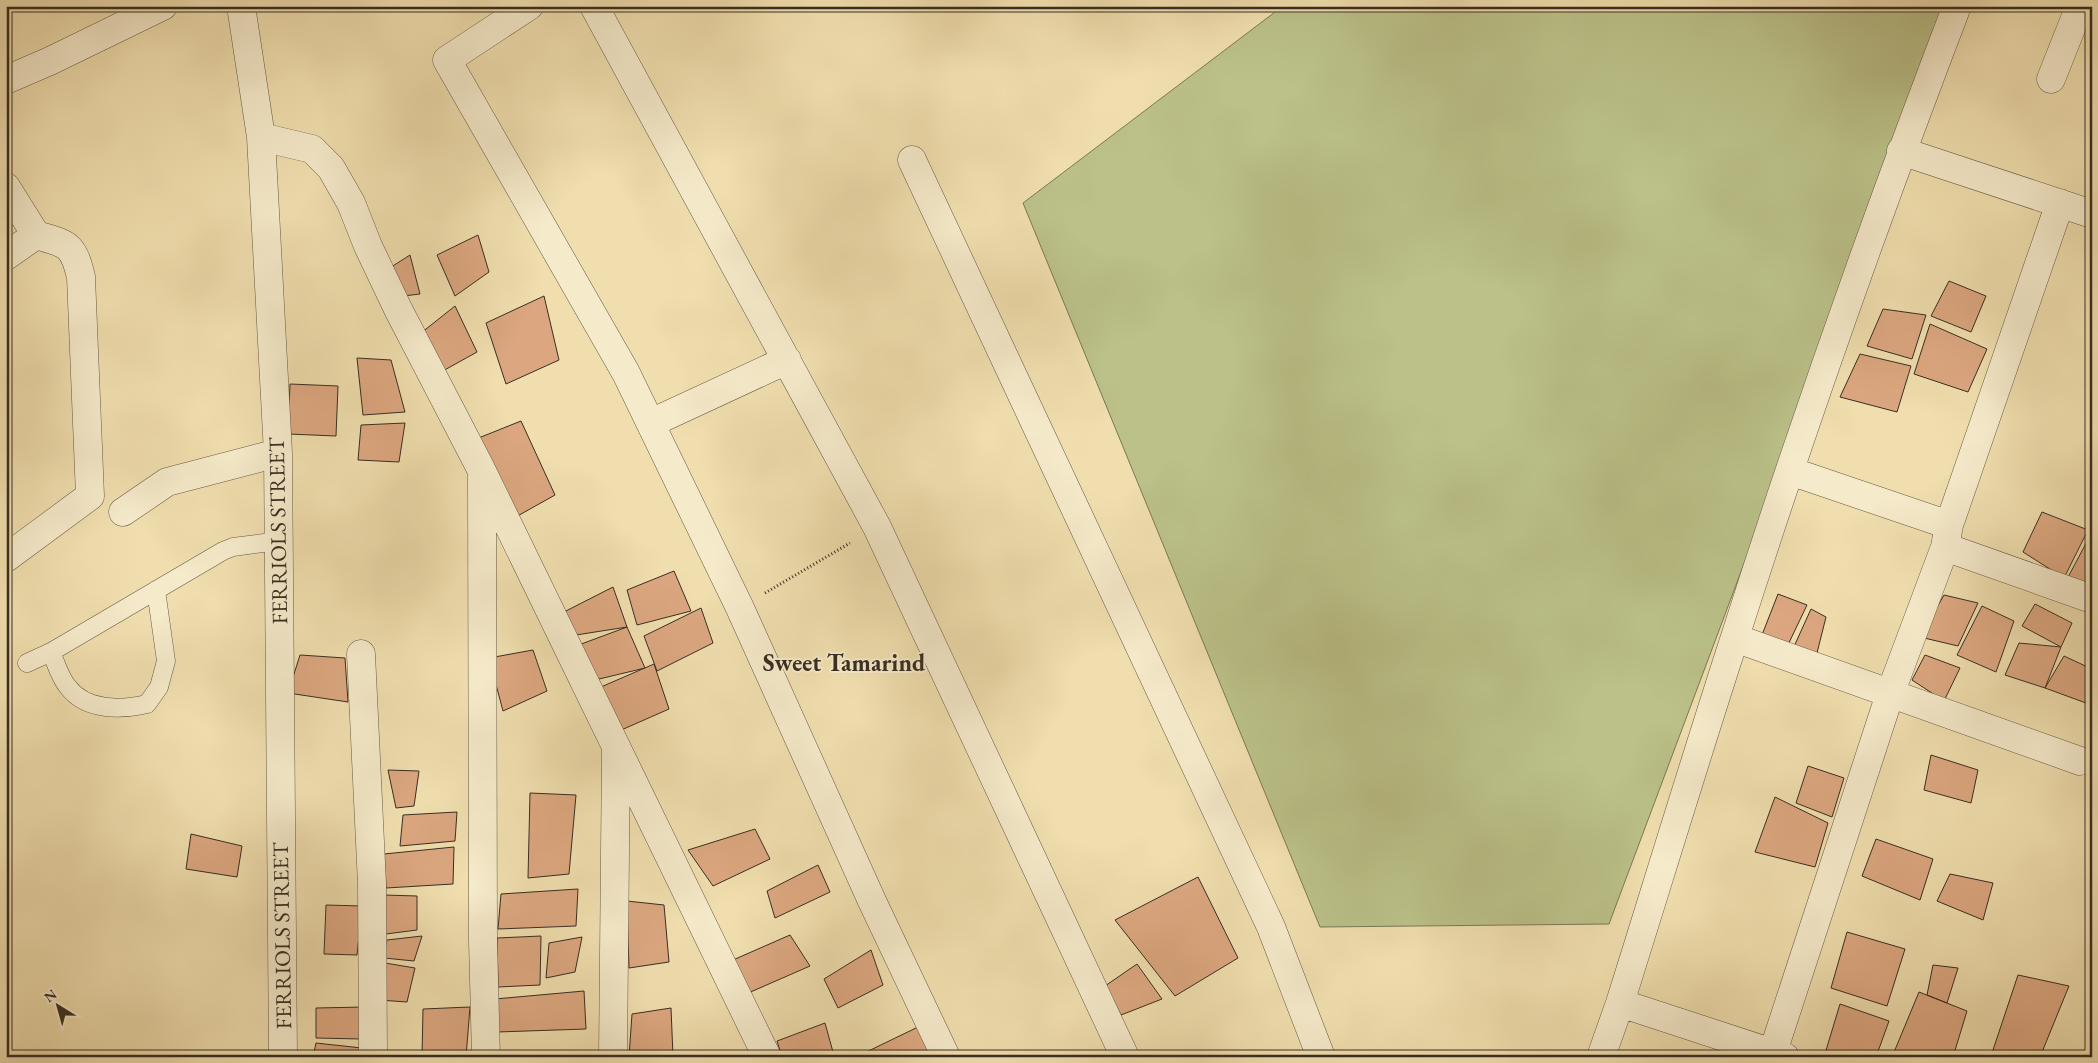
<svg xmlns="http://www.w3.org/2000/svg" width="2098" height="1063" viewBox="0 0 2098 1063" font-family="'EB Garamond',serif">
	<style>
		.green { fill: #bbc189; stroke: #7a7856 }
		.building { fill: #dca780; stroke: #382e22 }
		.lines { fill: none; stroke-linecap: round; stroke-linejoin: round }
		.lane-casing { stroke: #665a45; stroke-width: 19 }
		.street-casing { stroke: #665a45; stroke-width: 29 }
		.path { stroke: #382e22; stroke-width: 3; stroke-dasharray: 1 2.5; stroke-linecap: butt }
		.lane { stroke: #f5eaca; stroke-width: 18 }
		.street { stroke: #f5eaca; stroke-width: 28 }
		.labels { text-anchor: middle; dominant-baseline: central; stroke-width: 4; stroke-linejoin: round; paint-order: stroke }
		.street-label { font-size: 22px; fill: #382e22; stroke: #f5eaca }
		.neighbourhood-label { font-size: 24px; font-weight: bold; fill: #382e22; stroke: #f5eaca }
	</style>
	<rect width="100%" height="100%" fill="#f0deae"/>
	<filter id="stains"><feTurbulence type="fractalNoise" baseFrequency=".004" numOctaves="4"/><feColorMatrix values="0 0 0 0 .2 0 0 0 0 .09 0 0 0 0 .02 0 0 0 .5 -.17"/></filter>
	<radialGradient id="worn" r=".72"><stop offset=".6" stop-color="#630" stop-opacity="0"/><stop offset="1" stop-color="#630" stop-opacity=".3"/></radialGradient>
	<path class="green" d="M 1283,6 L 1953,6 L 1609,924 L 1320,927 L 1023,203 Z"/>
	<path class="building" d="M 478,235 L 489,272 L 455,296 L 437,255 Z
		M 410,255 L 420,294 L 395,297 L 385,271 Z
		M 1949,281 L 1986,296 L 1971,332 L 1931,316 Z
		M 544,296 L 559,360 L 506,384 L 486,323 Z
		M 455,306 L 477,352 L 441,372 L 421,333 Z
		M 1883,309 L 1926,315 L 1912,359 L 1867,346 Z
		M 1930,324 L 1987,349 L 1968,392 L 1914,374 Z
		M 1860,354 L 1911,366 L 1897,412 L 1840,397 Z
		M 357,358 L 391,360 L 405,412 L 363,415 Z
		M 290,384 L 338,386 L 336,436 L 288,434 Z
		M 521,421 L 555,495 L 514,518 L 471,441 Z
		M 405,423 L 399,462 L 358,460 L 361,425 Z
		M 2042,512 L 2088,530 L 2064,578 L 2023,552 Z
		M 2092,532 L 2092,591 L 2066,581 Z
		M 674,571 L 691,611 L 637,625 L 627,590 Z
		M 613,587 L 627,627 L 576,635 L 560,614 Z
		M 1778,594 L 1807,605 L 1786,649 L 1760,640 Z
		M 1944,595 L 1978,603 L 1958,646 L 1920,637 Z
		M 2035,604 L 2072,623 L 2061,647 L 2022,626 Z
		M 1982,606 L 2014,621 L 1996,672 L 1957,655 Z
		M 701,608 L 713,643 L 657,671 L 644,636 Z
		M 1811,609 L 1826,617 L 1816,657 L 1792,651 Z
		M 627,627 L 645,668 L 595,680 L 576,646 Z
		M 2019,643 L 2061,647 L 2045,688 L 2005,675 Z
		M 533,650 L 547,691 L 503,711 L 489,658 Z
		M 300,655 L 345,658 L 348,702 L 288,693 Z
		M 1925,655 L 1960,668 L 1944,701 L 1912,680 Z
		M 2064,656 L 2092,669 L 2092,688 L 2086,703 L 2045,688 Z
		M 654,664 L 669,709 L 619,731 L 594,690 Z
		M 1931,755 L 1978,770 L 1971,803 L 1924,790 Z
		M 1808,766 L 1844,778 L 1832,817 L 1796,803 Z
		M 388,770 L 419,771 L 414,806 L 396,808 Z
		M 530,793 L 576,795 L 569,874 L 528,878 Z
		M 1775,797 L 1828,823 L 1815,867 L 1755,852 Z
		M 457,812 L 455,841 L 400,846 L 403,815 Z
		M 755,829 L 770,859 L 713,886 L 688,850 Z
		M 191,834 L 242,846 L 237,877 L 186,869 Z
		M 1876,839 L 1933,859 L 1920,900 L 1862,876 Z
		M 454,847 L 453,884 L 386,888 L 384,854 Z
		M 818,865 L 830,892 L 775,918 L 767,891 Z
		M 1950,874 L 1993,883 L 1983,920 L 1937,901 Z
		M 1198,877 L 1238,958 L 1175,996 L 1115,920 Z
		M 578,889 L 576,926 L 498,929 L 501,894 Z
		M 383,895 L 417,896 L 417,930 L 386,934 Z
		M 627,901 L 664,905 L 669,962 L 629,968 Z
		M 326,905 L 362,906 L 357,955 L 324,954 Z
		M 1847,932 L 1905,949 L 1887,1006 L 1831,988 Z
		M 790,935 L 810,966 L 746,994 L 733,960 Z
		M 422,936 L 414,961 L 384,958 L 387,940 Z
		M 541,936 L 540,985 L 498,987 L 497,938 Z
		M 582,937 L 575,972 L 546,978 L 549,943 Z
		M 871,950 L 883,985 L 838,1008 L 824,979 Z
		M 385,963 L 415,968 L 407,1002 L 379,1000 Z
		M 1137,964 L 1162,999 L 1121,1015 L 1105,986 Z
		M 1933,965 L 1958,968 L 1947,1003 L 1927,995 Z
		M 2018,975 L 2069,986 L 2040,1057 L 2011,1057 L 1992,1053 Z
		M 584,991 L 586,1029 L 497,1032 L 495,999 Z
		M 1919,992 L 1967,1011 L 1953,1057 L 1892,1057 Z
		M 1840,1004 L 1889,1021 L 1876,1057 L 1824,1057 Z
		M 365,1007 L 361,1039 L 316,1038 L 316,1008 Z
		M 470,1007 L 466,1057 L 422,1057 L 423,1009 Z
		M 671,1008 L 673,1056 L 629,1057 L 632,1014 Z
		M 825,1023 L 833,1052 L 823,1057 L 782,1057 L 777,1041 Z
		M 918,1027 L 930,1057 L 856,1057 Z
		M 316,1043 L 362,1048 L 361,1057 L 313,1057 Z"/>
	<g class="lines">
		<defs>
			<path id="lane" d="M 51,652 C 56,663 60,678 68,687 C 86,711 121,710 147,704 L 159,687 L 166,661 L 156,590
				M 27,663 L 51,652 L 223,551 L 233,547 L 279,541"/>
			<path id="street" d="M 241,6 L 261,137 L 278,453 L 283,1057
				M 529,6 L 447,60 L 626,373 L 740,608 L 872,901 L 946,1057
				M 594,6 L 877,527 L 1125,1057
				M 2051,79 L 2080,6
				M 6,80 L 50,61 L 163,6
				M 261,137 L 312,149 L 331,168 L 351,203 L 368,246 L 398,309 L 481,469 L 767,1057
				M 1901,151 L 2092,214
				M 912,160 L 1271,927 L 1321,1057
				M 6,187 L 36,235 C 67,244 73,243 81,277 L 90,496 L 6,558
				M 6,256 L 36,235
				M 651,423 L 787,360
				M 1790,471 L 1949,525
				M 482,476 L 483,940 L 486,1057
				M 123,512 L 167,482 L 278,453
				M 1945,547 L 2092,599
				M 1735,638 L 2080,761
				M 361,654 L 372,884 L 373,1057
				M 1620,1003 L 1785,1057
				M 1773,1052 L 1890,694 L 1945,547 L 1949,525 L 2060,203
				M 613,1057 L 616,751
				M 1601,1057 L 1620,1003 C 1658,882 1695,760 1734,640 C 1802,427 1877,215 1957,6"/>
		</defs>
		<use href="#lane" class="lane-casing"/>
		<use href="#street" class="street-casing"/>
		<path class="path" d="M 765,593 L 850,543"/>
		<use href="#lane" class="lane"/>
		<use href="#street" class="street"/>
	</g>
	<g class="labels">
		<g class="street-label">
			<text transform="translate(278 531) rotate(-91)">FERRIOLS STREET</text>
			<text transform="translate(282 936) rotate(-91)">FERRIOLS STREET</text>
		</g>
		<g class="neighbourhood-label">
			<text x="844" y="662">Sweet Tamarind</text>
		</g>
	</g>
	<rect width="2098" height="1063" fill="none" stroke="#f0deae" stroke-width="25"/>
	<rect x="8" y="8" width="2083" height="1048" fill="none" stroke="#382e22" stroke-width="2.5"/>
	<rect x="12" y="12" width="2073" height="1038" fill="none" stroke="#382e22"/>
	<g transform="translate(58 1006) rotate(323)" stroke="#f5eaca" stroke-width="4" paint-order="stroke">
	<path d="M0-4L9 19L0 12L-9 19Z" fill="#382e22"/>
	<text y="-8" font-size="14" font-weight="bold" text-anchor="middle" fill="#382e22">N</text>
	</g>
	<rect width="100%" height="100%" filter="url(#stains)"/>
	<rect width="100%" height="100%" fill="url(#worn)"/>
</svg>
